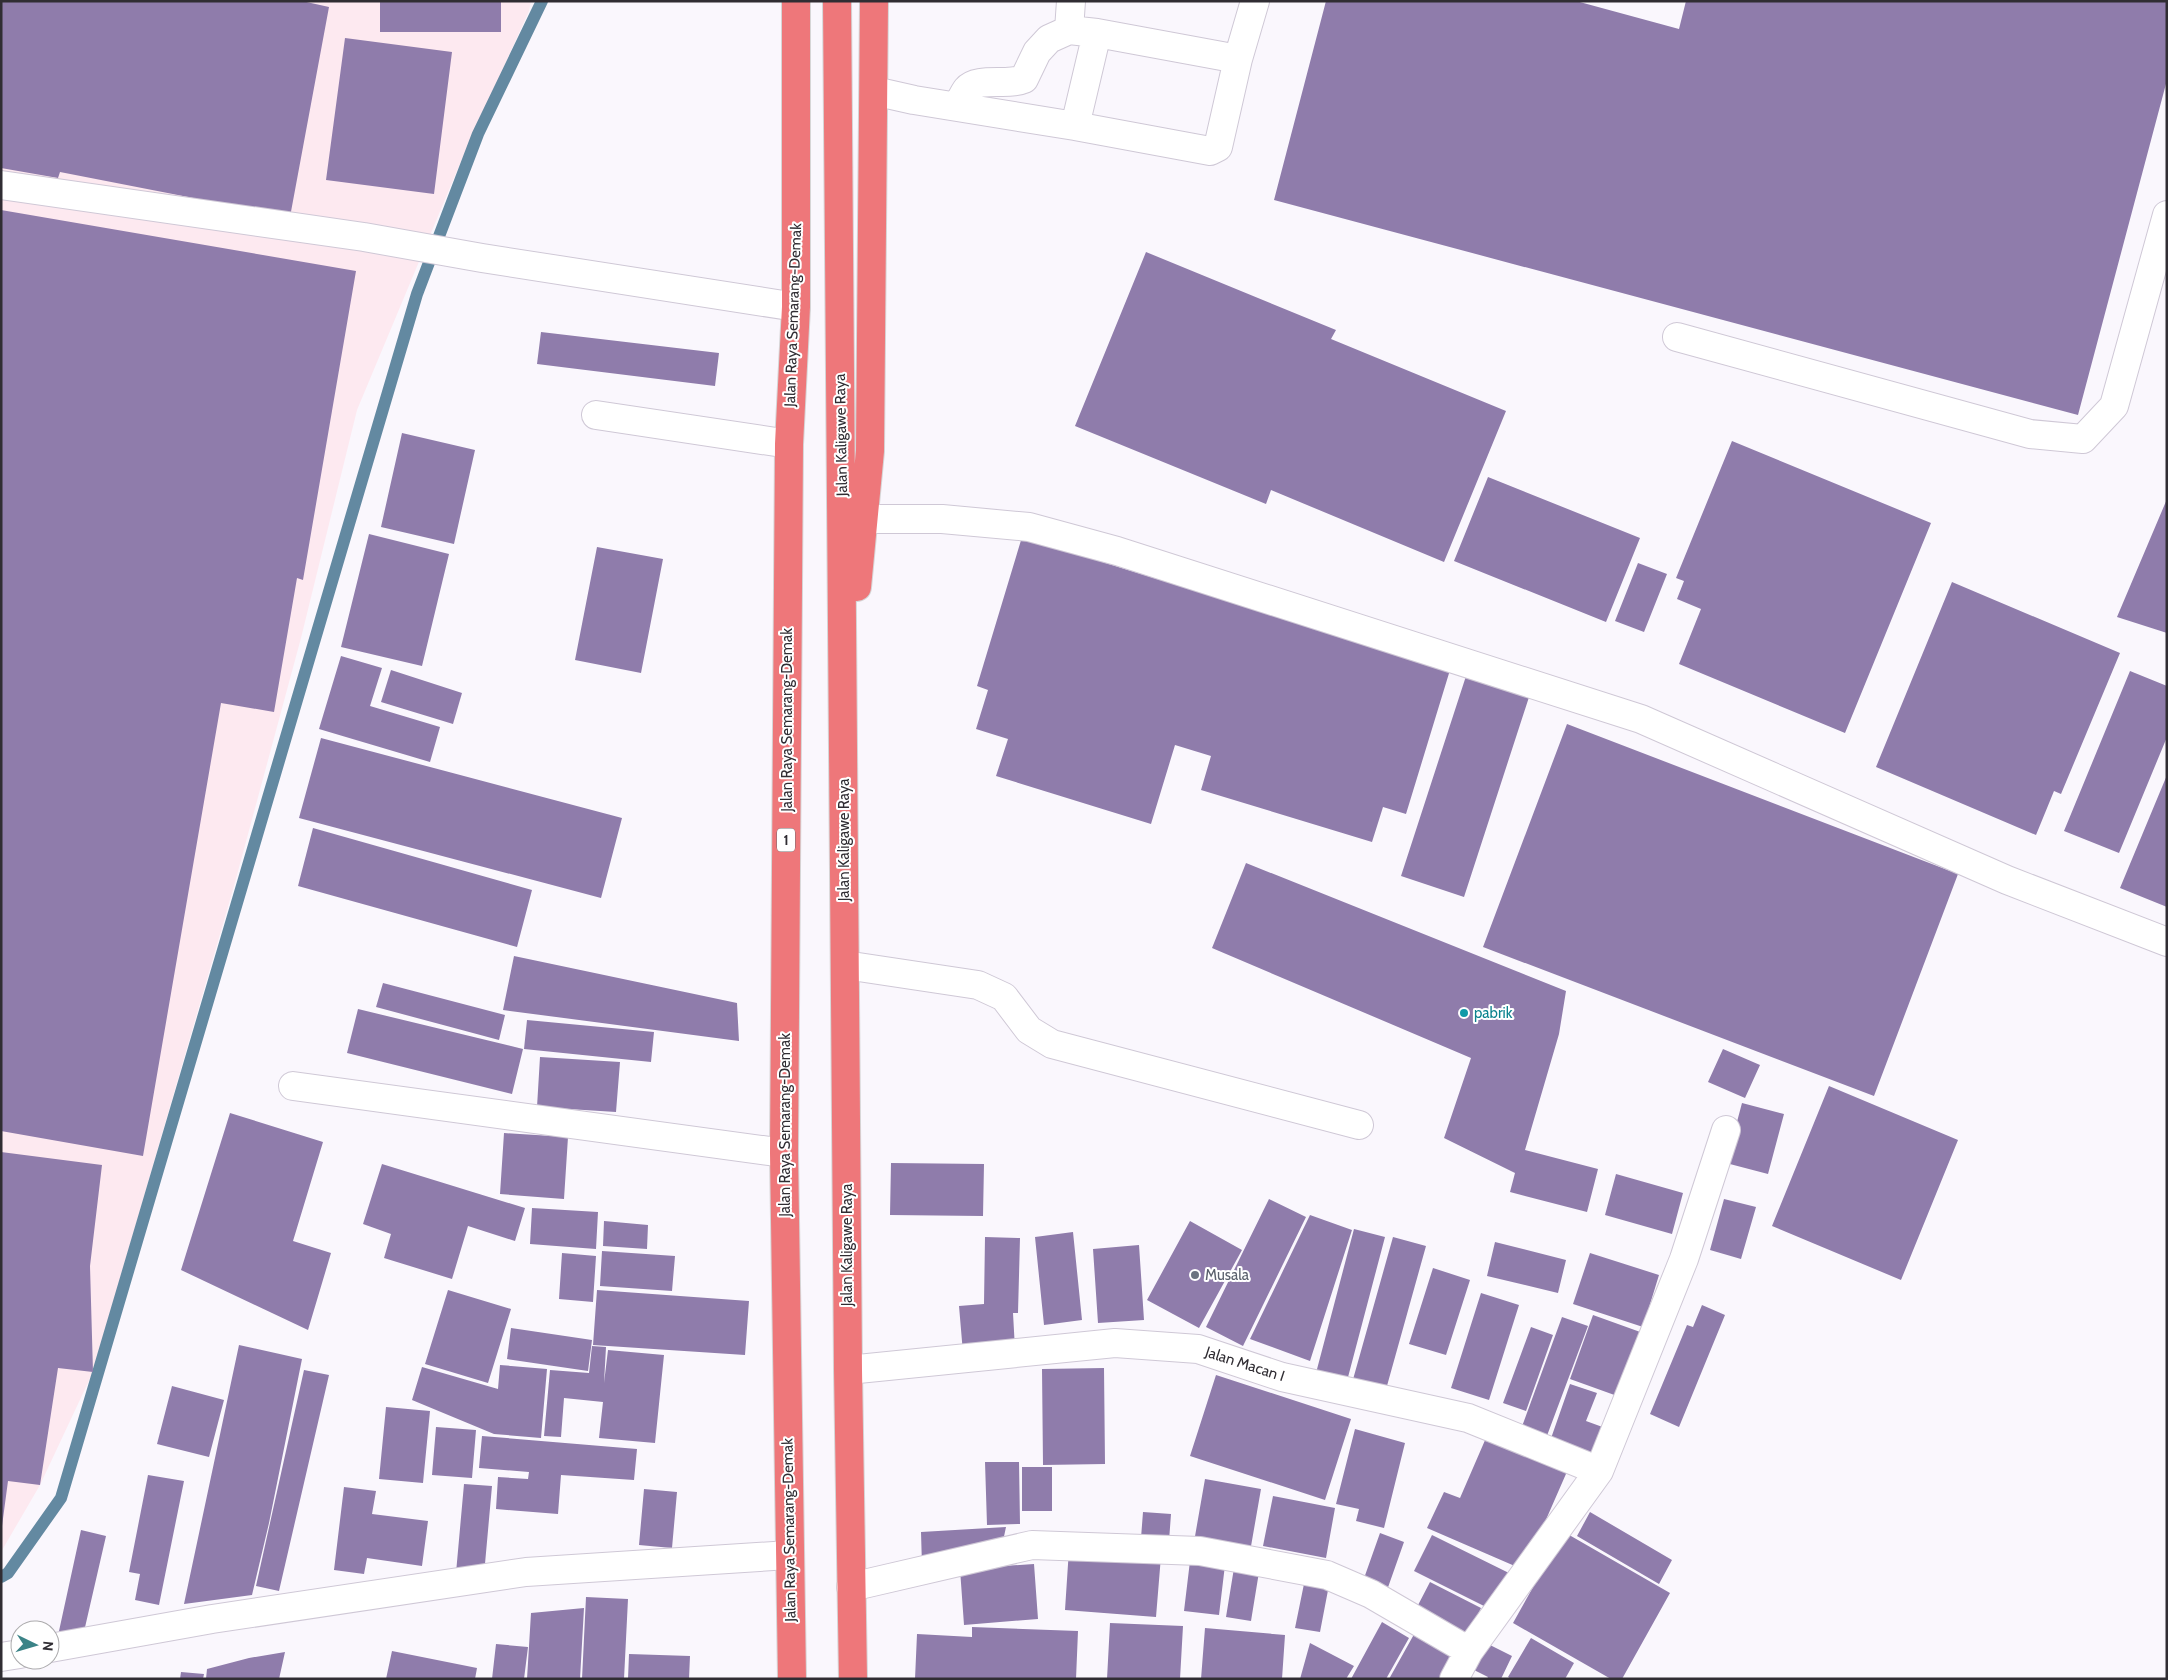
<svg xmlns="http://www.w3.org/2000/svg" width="2168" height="1680" viewBox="0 0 2168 1680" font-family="Cabin,sans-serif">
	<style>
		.industrial { fill: #fde9f0 }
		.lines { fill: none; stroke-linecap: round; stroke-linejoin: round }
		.stream { stroke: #6389a1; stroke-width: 12 }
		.building { fill: #8f7cab }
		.minor-casing { stroke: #cfc8d6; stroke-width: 30 }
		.highway-casing { stroke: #d6d5d6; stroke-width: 30 }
		.minor { stroke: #fff; stroke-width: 28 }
		.highway { stroke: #ee777a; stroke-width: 28 }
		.culture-dot { fill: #0f9aa8; stroke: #fff; stroke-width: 2 }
		.worship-dot { fill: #6b7280; stroke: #fff; stroke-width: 2 }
		.labels { text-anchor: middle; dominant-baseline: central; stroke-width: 4; stroke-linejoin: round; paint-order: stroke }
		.shield { fill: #fff; stroke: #6e6c70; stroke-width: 1 }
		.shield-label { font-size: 14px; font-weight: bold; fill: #302d33 }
		.street-label { font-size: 15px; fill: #302d33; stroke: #fff }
		.culture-label { font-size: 15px; fill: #0d838f; stroke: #fff; text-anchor: start }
		.worship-label { font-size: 15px; fill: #5b616d; stroke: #fff; text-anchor: start }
	</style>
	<rect width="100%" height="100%" fill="#faf7fd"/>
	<path class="industrial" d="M 1,1 L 531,1 L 529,11 L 459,166 L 357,410 L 301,638 L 234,886 L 93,1372 L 40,1485 L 1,1552 Z"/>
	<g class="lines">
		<path class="stream" d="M 1,1577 L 8,1573 L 61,1498 L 417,294 L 478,134 L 542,1"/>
	</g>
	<path class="building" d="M 1,1 L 302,1 L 329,7 L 290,217 L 60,172 L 58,178 L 1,168 Z
		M 380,1 L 501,1 L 501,32 L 380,32 Z
		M 1326,1 L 1576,1 L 1679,29 L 1686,1 L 2167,1 L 2167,80 L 2078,415 L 1274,200 Z
		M 345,38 L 452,52 L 434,194 L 326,180 Z
		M 1,210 L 356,271 L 303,580 L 297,578 L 274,712 L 221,703 L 143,1156 L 1,1131 Z
		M 1146,252 L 1336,330 L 1331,339 L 1506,411 L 1444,562 L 1271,490 L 1266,504 L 1075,426 Z
		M 541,332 L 719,353 L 715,386 L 537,364 Z
		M 402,433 L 475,450 L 454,544 L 381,527 Z
		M 1732,441 L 1931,523 L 1845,733 L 1679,664 L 1701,609 L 1677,599 L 1684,581 L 1676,578 Z
		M 1488,477 L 1640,538 L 1606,622 L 1454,561 Z
		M 2167,499 L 2167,633 L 2117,617 Z
		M 369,534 L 449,554 L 422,666 L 341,647 Z
		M 1022,537 L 1450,670 L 1406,814 L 1383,807 L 1372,842 L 1201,790 L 1211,756 L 1175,745 L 1151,824 L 996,776 L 1008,739 L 976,729 L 988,690 L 977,686 Z
		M 597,547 L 663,559 L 641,673 L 575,660 Z
		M 1638,563 L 1667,574 L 1644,632 L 1615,621 Z
		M 1952,582 L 2120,653 L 2061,794 L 2054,791 L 2036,835 L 1876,767 Z
		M 341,656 L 382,668 L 370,706 L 440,727 L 430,762 L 319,729 Z
		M 391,670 L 462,693 L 453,724 L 381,702 Z
		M 2130,671 L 2167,686 L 2167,737 L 2119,853 L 2064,831 Z
		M 1467,673 L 1530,694 L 1464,897 L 1401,876 Z
		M 1567,724 L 1958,874 L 1874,1096 L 1483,947 Z
		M 321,738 L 622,818 L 601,898 L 299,818 Z
		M 2167,775 L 2167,907 L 2120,888 Z
		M 313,828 L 532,890 L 517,947 L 298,886 Z
		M 1246,863 L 1566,991 L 1559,1034 L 1525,1150 L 1598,1169 L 1587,1212 L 1510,1192 L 1515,1173 L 1444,1138 L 1471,1058 L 1212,948 Z
		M 514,956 L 737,1003 L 739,1041 L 503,1010 Z
		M 383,983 L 505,1015 L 499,1040 L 376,1007 Z
		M 358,1009 L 523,1049 L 512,1094 L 347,1053 Z
		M 527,1020 L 654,1032 L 651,1062 L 524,1049 Z
		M 1723,1049 L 1760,1065 L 1745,1098 L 1708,1082 Z
		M 540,1057 L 620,1062 L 616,1112 L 537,1107 Z
		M 1829,1086 L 1958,1140 L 1901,1280 L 1772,1226 Z
		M 1742,1103 L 1784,1114 L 1768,1174 L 1726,1163 Z
		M 230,1113 L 323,1142 L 293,1241 L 331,1253 L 308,1330 L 181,1270 Z
		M 504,1133 L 568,1137 L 564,1199 L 500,1194 Z
		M 1,1152 L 102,1165 L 90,1266 L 93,1372 L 58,1368 L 40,1485 L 8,1481 L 2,1526 Z
		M 891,1163 L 984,1164 L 983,1216 L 890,1215 Z
		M 382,1164 L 525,1208 L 515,1241 L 468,1226 L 452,1279 L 384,1258 L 391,1234 L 363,1224 Z
		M 1616,1174 L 1683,1193 L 1672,1234 L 1605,1215 Z
		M 1269,1199 L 1306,1217 L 1243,1346 L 1206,1327 Z
		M 1724,1199 L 1756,1207 L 1741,1259 L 1710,1250 Z
		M 532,1208 L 598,1212 L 596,1249 L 530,1244 Z
		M 1310,1215 L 1352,1230 L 1310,1361 L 1250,1339 Z
		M 604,1221 L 648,1225 L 647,1249 L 603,1246 Z
		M 1190,1221 L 1242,1250 L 1199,1328 L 1147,1300 Z
		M 1354,1229 L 1385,1237 L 1347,1381 L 1316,1373 Z
		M 1073,1232 L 1082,1320 L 1044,1325 L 1035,1237 Z
		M 985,1237 L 1020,1238 L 1018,1313 L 1013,1313 L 1015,1349 L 963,1353 L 959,1306 L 984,1304 Z
		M 1393,1237 L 1426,1246 L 1385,1393 L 1352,1383 Z
		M 1495,1242 L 1566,1260 L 1558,1293 L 1487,1276 Z
		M 1139,1245 L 1144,1320 L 1098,1323 L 1093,1249 Z
		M 602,1251 L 675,1256 L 672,1291 L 600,1286 Z
		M 562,1253 L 596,1256 L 593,1302 L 559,1299 Z
		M 1590,1253 L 1659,1275 L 1643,1327 L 1573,1304 Z
		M 1433,1268 L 1470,1280 L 1446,1355 L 1409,1344 Z
		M 448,1290 L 511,1309 L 488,1383 L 425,1364 Z
		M 597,1290 L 749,1301 L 745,1355 L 593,1345 Z
		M 1481,1293 L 1519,1305 L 1489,1400 L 1451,1388 Z
		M 1702,1305 L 1725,1315 L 1679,1427 L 1650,1414 L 1687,1325 L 1693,1327 Z
		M 1593,1315 L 1643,1333 L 1620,1397 L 1570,1379 Z
		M 1562,1317 L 1588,1326 L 1545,1441 L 1520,1432 Z
		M 1531,1327 L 1553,1335 L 1526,1411 L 1503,1403 Z
		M 511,1328 L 592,1340 L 588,1371 L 507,1359 Z
		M 239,1345 L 302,1359 L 269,1523 L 252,1595 L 184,1604 Z
		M 592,1346 L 606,1347 L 604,1383 L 608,1350 L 664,1355 L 655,1443 L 599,1438 L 603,1402 L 564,1398 L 561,1437 L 544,1436 L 550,1370 L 589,1373 Z
		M 500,1365 L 547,1369 L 541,1438 L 494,1434 L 412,1400 L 422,1367 L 498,1389 Z
		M 1104,1368 L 1105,1464 L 1043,1465 L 1042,1369 Z
		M 304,1370 L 329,1375 L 279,1591 L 256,1586 Z
		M 1216,1375 L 1351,1419 L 1325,1500 L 1190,1456 Z
		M 1570,1384 L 1597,1393 L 1586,1421 L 1608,1429 L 1597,1461 L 1549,1444 Z
		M 172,1386 L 224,1400 L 209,1457 L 157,1444 Z
		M 386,1407 L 430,1411 L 423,1483 L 379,1479 Z
		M 436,1427 L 476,1430 L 472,1478 L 432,1475 Z
		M 1355,1429 L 1405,1443 L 1384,1528 L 1356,1521 L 1359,1509 L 1336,1504 Z
		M 1489,1431 L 1569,1467 L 1524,1570 L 1427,1528 L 1444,1492 L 1460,1498 Z
		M 482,1436 L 637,1449 L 634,1480 L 561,1475 L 558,1514 L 496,1509 L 498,1477 L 528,1479 L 529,1472 L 479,1468 Z
		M 985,1462 L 1019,1462 L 1020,1524 L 987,1525 Z
		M 1022,1467 L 1052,1467 L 1052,1511 L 1022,1511 Z
		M 148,1475 L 184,1481 L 159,1605 L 135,1600 L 140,1574 L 129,1572 Z
		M 1205,1479 L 1261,1489 L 1250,1552 L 1194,1542 Z
		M 464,1484 L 492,1486 L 484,1575 L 456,1573 Z
		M 344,1487 L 376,1491 L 372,1514 L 428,1521 L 422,1566 L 367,1558 L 364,1574 L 334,1570 Z
		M 644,1489 L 677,1492 L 672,1548 L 639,1545 Z
		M 1273,1496 L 1335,1508 L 1326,1558 L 1263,1546 Z
		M 1143,1512 L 1171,1514 L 1169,1541 L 1141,1538 Z
		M 1590,1512 L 1672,1560 L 1659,1584 L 1577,1536 Z
		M 1006,1527 L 1002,1546 L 922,1566 L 921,1532 Z
		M 81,1530 L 106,1536 L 83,1636 L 59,1631 Z
		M 1564,1532 L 1670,1593 L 1622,1679 L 1611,1679 L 1513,1623 Z
		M 1380,1533 L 1404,1542 L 1386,1593 L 1362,1584 Z
		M 1432,1535 L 1513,1575 L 1496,1612 L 1414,1571 Z
		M 1069,1549 L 1161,1556 L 1156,1617 L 1065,1610 Z
		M 1190,1561 L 1225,1565 L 1219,1615 L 1184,1611 Z
		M 1034,1564 L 1038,1619 L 964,1625 L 960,1569 Z
		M 1234,1568 L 1259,1572 L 1251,1621 L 1226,1617 Z
		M 1305,1579 L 1329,1585 L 1320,1632 L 1295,1628 Z
		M 1430,1582 L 1481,1608 L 1468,1635 L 1416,1609 Z
		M 586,1597 L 628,1599 L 624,1679 L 582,1679 Z
		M 584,1608 L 580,1679 L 527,1679 L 531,1613 Z
		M 1382,1622 L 1409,1638 L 1386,1679 L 1351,1679 Z
		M 1110,1623 L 1183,1626 L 1180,1679 L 1107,1679 Z
		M 972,1627 L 1078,1631 L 1076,1679 L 915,1679 L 917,1634 L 972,1637 Z
		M 1205,1628 L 1285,1635 L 1282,1679 L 1201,1679 Z
		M 1417,1629 L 1459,1653 L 1444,1679 L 1389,1679 Z
		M 1531,1638 L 1574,1663 L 1565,1679 L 1511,1679 L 1508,1677 Z
		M 1484,1642 L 1512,1656 L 1501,1679 L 1487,1679 L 1488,1677 L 1472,1669 Z
		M 1310,1643 L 1354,1666 L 1346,1679 L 1300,1679 Z
		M 496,1644 L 528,1647 L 524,1679 L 492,1679 Z
		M 392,1651 L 477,1668 L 475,1679 L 386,1679 Z
		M 285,1652 L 279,1679 L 206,1679 L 207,1669 L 249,1658 Z
		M 629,1654 L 690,1656 L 689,1679 L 628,1679 Z
		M 181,1672 L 204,1674 L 203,1679 L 180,1679 Z"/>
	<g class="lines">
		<defs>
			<path id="minor" d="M 1069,30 L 1071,1
				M 874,91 L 914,100 L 1075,126 L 1210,151 L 1218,147 L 1238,59 L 1255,1
				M 957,107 C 960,102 963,94 967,89 C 977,77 1008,86 1024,79 L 1037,52 L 1049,39 L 1069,30 L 1097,33 L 1238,59
				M 1075,126 L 1097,33
				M 1,185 L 364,237 L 482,258 L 796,307
				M 1677,337 L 2030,434 L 2083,439 L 2114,406 L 2167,215
				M 596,415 L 789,444
				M 865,519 L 942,519 L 1029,527 L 1117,551 L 1641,719 L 2007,880 L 2167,942
				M 845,965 L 978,985 L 1004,997 L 1029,1030 L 1052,1044 L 1359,1125
				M 293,1086 L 784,1153
				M 848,1370 L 1115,1343 L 1198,1349 L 1282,1377 L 1468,1418 L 1599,1471
				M 851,1587 L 1032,1545 L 1200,1551 L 1327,1575 L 1371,1594 L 1469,1651
				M 50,1648 L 212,1619 L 526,1572 L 789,1555
				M 1,1657 L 20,1654
				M 1454,1679 L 1469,1651 L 1599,1471 L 1684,1259 L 1726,1130"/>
			<path id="highway" d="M 837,1 L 848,1370 L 853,1679
				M 857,587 L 870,451 L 874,1
				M 792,1679 L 784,1153 L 789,444 L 796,307 L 796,1"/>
		</defs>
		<use href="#minor" class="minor-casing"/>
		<use href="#highway" class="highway-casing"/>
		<use href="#minor" class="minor"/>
		<use href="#highway" class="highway"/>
	</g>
	<circle class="culture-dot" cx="1464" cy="1013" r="5"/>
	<circle class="worship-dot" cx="1195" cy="1275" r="5"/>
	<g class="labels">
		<rect class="shield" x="777" y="828.5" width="18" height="23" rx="4"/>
		<g class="shield-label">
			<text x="786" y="840">1</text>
		</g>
		<g class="street-label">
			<text transform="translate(793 315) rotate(-88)">Jalan Raya Semarang-Demak</text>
			<text transform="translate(841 435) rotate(-91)">Jalan Kaligawe Raya</text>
			<text transform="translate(787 720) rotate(-90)">Jalan Raya Semarang-Demak</text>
			<text transform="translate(844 840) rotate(-90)">Jalan Kaligawe Raya</text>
			<text transform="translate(785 1125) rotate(-90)">Jalan Raya Semarang-Demak</text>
			<text transform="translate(847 1245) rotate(-90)">Jalan Kaligawe Raya</text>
			<text transform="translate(1245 1364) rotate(18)">Jalan Macan I</text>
			<text transform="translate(789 1530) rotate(-91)">Jalan Raya Semarang-Demak</text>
		</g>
		<g class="culture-label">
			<text x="1474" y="1013">pabrik</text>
		</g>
		<g class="worship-label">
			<text x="1205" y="1275">Musala</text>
		</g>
	</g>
	<rect width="2168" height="1680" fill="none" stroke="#302d33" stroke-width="5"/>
	<g transform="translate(35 1645) rotate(95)"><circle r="24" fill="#ffffff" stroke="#acabad"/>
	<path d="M0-4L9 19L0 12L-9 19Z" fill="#3b8387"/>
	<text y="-8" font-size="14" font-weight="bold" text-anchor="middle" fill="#302d33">N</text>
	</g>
</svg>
